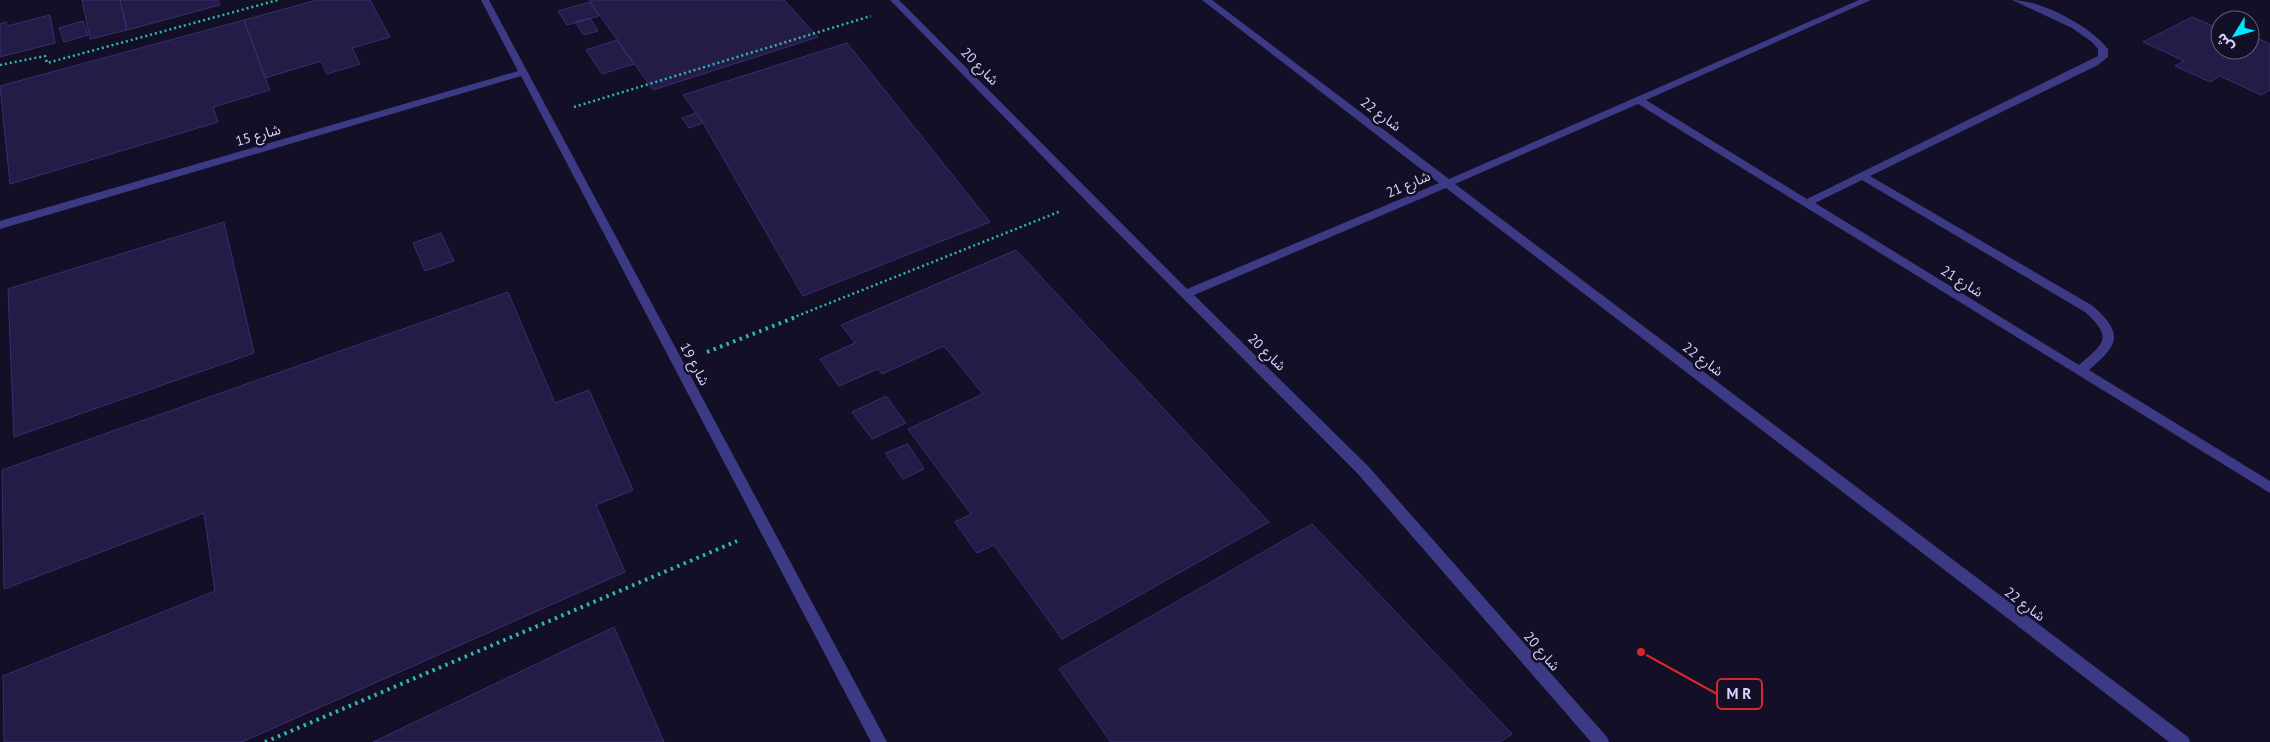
<svg xmlns="http://www.w3.org/2000/svg" width="2270" height="742" viewBox="0 0 2270 742" font-family="'PT Sans','Noto Sans Arabic',sans-serif">
	<style>
		.building { fill: #241b47; stroke: #3b2d73 }
		.lines { fill: none; stroke-linecap: round; stroke-linejoin: round }
		.path-far1 { stroke: #2fb8b0; stroke-width: 2.5; stroke-dasharray: 2 3; stroke-linecap: butt }
		.path { stroke: #2fb8b0; stroke-width: 4; stroke-dasharray: 2.5 4.5; stroke-linecap: butt }
		.minor { fill: #3d3a85; fill-rule: evenodd }
		.labels { text-anchor: middle; dominant-baseline: central; stroke-width: 5; stroke-linejoin: round; paint-order: stroke }
		.street-label { font-size: 14px; fill: #d9d4ff; stroke: #130f26 }
		.leader { fill: none; stroke: #d62828; stroke-width: 2 }
		.callout-dot { fill: #d62828; stroke: #130f26; stroke-width: 2 }
		.callout { fill: #130f26; stroke: #d62828; stroke-width: 2 }
		.callout-label { font-size: 15px; text-anchor: middle; font-weight: bold; fill: #d9d4ff }
	</style>
	<rect width="100%" height="100%" fill="#130f26"/>
	<path class="building" d="M 82,0 L 120,0 L 127,30 L 90,39 Z
		M 120,0 L 218,0 L 220,5 L 127,30 Z
		M 317,0 L 370,0 L 390,37 L 352,48 L 360,64 L 327,74 L 321,61 L 265,78 L 244,20 Z
		M 589,0 L 784,0 L 818,37 L 653,90 Z
		M 590,2 L 599,16 L 567,25 L 558,11 Z
		M 50,15 L 55,43 L 0,57 L 0,24 L 6,22 L 7,26 Z
		M 2192,17 L 2220,29 L 2220,50 L 2250,50 L 2250,35 L 2270,44 L 2270,90 L 2261,95 L 2220,76 L 2210,82 L 2175,66 L 2184,61 L 2143,42 Z
		M 590,18 L 598,31 L 584,35 L 575,22 Z
		M 244,20 L 270,90 L 213,107 L 218,122 L 10,184 L 0,86 Z
		M 83,21 L 88,35 L 64,42 L 59,28 Z
		M 617,40 L 634,64 L 602,74 L 586,50 Z
		M 847,43 L 990,222 L 803,296 L 703,123 L 683,95 Z
		M 696,113 L 703,123 L 689,128 L 682,118 Z
		M 224,222 L 254,353 L 14,437 L 8,289 Z
		M 441,233 L 454,261 L 425,271 L 413,243 Z
		M 1016,250 L 1269,522 L 1062,639 L 994,545 L 977,553 L 955,522 L 971,514 L 908,429 L 983,394 L 944,346 L 882,374 L 878,369 L 839,386 L 820,359 L 855,343 L 841,325 Z
		M 508,292 L 555,403 L 589,390 L 633,490 L 596,505 L 625,572 L 242,742 L 4,742 L 3,676 L 215,591 L 204,513 L 4,589 L 2,470 Z
		M 886,396 L 906,423 L 872,439 L 852,412 Z
		M 908,444 L 924,469 L 903,479 L 885,453 Z
		M 1312,524 L 1512,734 L 1500,742 L 1111,742 L 1059,669 Z
		M 614,627 L 664,742 L 373,742 Z"/>
	<g class="lines">
		<path class="path-far1" d="M 0,65 L 45,56 L 47,63 L 278,0
			M 574,107 L 871,16
			M 792,318 L 1061,211"/>
		<path class="path" d="M 707,352 L 796,317
			M 265,742 L 737,541"/>
		<path class="minor" d="M 481,0 L 489,0 L 887,742 L 871,742 L 521,76 L 0,229 L 0,221 L 518,71 Z
			M 890,0 L 899,0 L 1187,289 L 1439,183 L 1202,0 L 1212,0 L 1449,179 L 1859,0 L 1871,0 L 1646,100 L 1807,199 L 2098,56 L 2098,49 L 2092,42 L 2072,28 L 2012,0 C 2041,0 2090,26 2108,49 L 2108,57 L 2098,65 L 1870,176 L 2093,306 C 2125,335 2118,345 2089,370 L 2270,481 L 2270,493 L 1638,104 L 1455,184 L 2188,737 L 2190,742 L 2169,742 L 1446,188 L 1194,295 L 1368,466 L 1607,737 L 1609,742 L 1591,742 L 1358,474 L 1086,201 ZM 1862,180 L 2085,312 C 2113,337 2105,343 2079,365 L 1815,203 Z"/>
	</g>
	<g class="labels">
		<g class="street-label">
			<text transform="translate(980 66) rotate(45)">شارع 20</text>
			<text transform="translate(1381 114) rotate(37)">شارع 22</text>
			<text transform="translate(258 135) rotate(-16)">شارع 15</text>
			<text transform="translate(1408 184) rotate(-23)">شارع 21</text>
			<text transform="translate(1962 281) rotate(32)">شارع 21</text>
			<text transform="translate(1267 352) rotate(44)">شارع 20</text>
			<text transform="translate(1703 359) rotate(37)">شارع 22</text>
			<text transform="translate(695 364) rotate(62)">شارع 19</text>
			<text transform="translate(2025 604) rotate(37)">شارع 22</text>
			<text transform="translate(1542 651) rotate(49)">شارع 20</text>
		</g>
	</g>
	<path class="leader" d="M1641 652L1717 694"/>
	<circle class="callout-dot" cx="1641" cy="652" r="5"/>
	<rect class="callout" x="1717" y="679" width="45" height="30" rx="5"/>
	<g class="callout-label">
		<text x="1739" y="699">M R</text>
	</g>
	<g transform="translate(2235 35) rotate(233)"><circle r="24" fill="#130f26" stroke="#625e7d"/>
	<path d="M0-4L9 19L0 12L-9 19Z" fill="#00e5ff"/>
	<text y="-8" font-size="14" font-weight="bold" text-anchor="middle" fill="#d9d4ff">ش</text>
	</g>
</svg>
